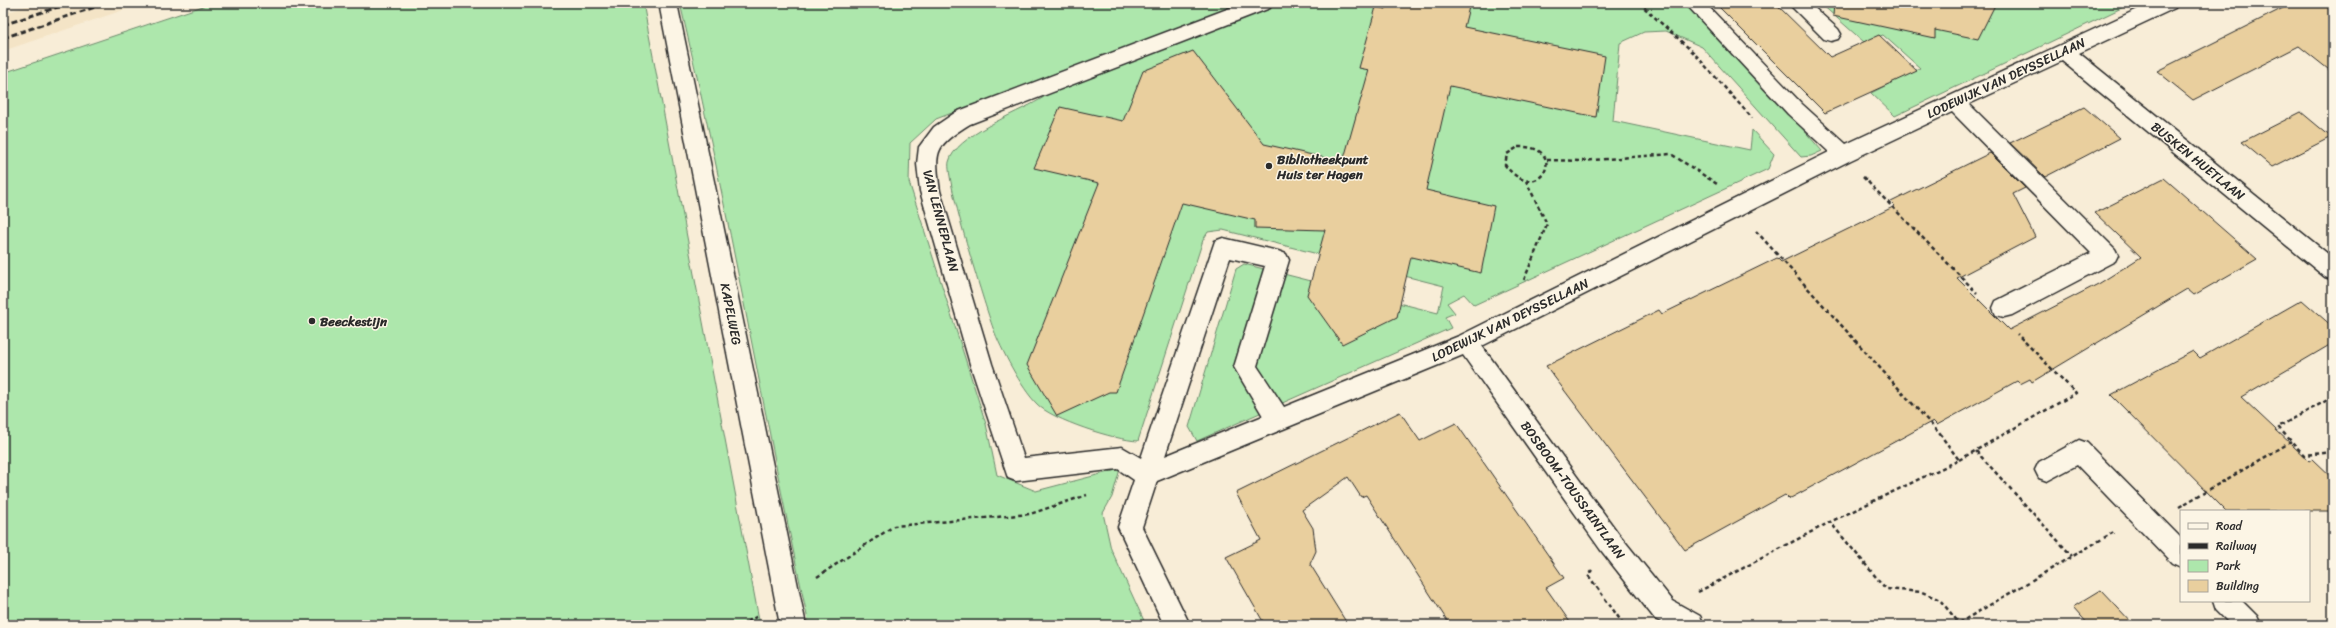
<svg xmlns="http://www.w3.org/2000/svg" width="2336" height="628" viewBox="0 0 2336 628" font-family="Sriracha,sans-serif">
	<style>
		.built { fill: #f4e4c6 }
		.green { fill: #ade7ac; stroke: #6c896c }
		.building { fill: #e9cf9e; stroke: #2b2b2b }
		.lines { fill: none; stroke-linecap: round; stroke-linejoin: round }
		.minor-casing { stroke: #2b2b2b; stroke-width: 3 }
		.path { stroke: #2b2b2b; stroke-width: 2.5; stroke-dasharray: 4 3; stroke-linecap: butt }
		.minor { fill: #fcf5e5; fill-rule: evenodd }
		.rail { stroke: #2b2b2b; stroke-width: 3; stroke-dasharray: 6 3; stroke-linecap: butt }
		.poi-dot { fill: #2b2b2b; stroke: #fcf5e5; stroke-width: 1.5 }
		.labels { text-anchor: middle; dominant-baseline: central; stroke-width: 3; stroke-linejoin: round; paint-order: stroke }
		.street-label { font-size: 13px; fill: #2b2b2b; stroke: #fcf5e5 }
		.poi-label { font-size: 13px; font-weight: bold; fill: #2b2b2b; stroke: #fcf5e5; text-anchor: start }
	</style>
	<rect width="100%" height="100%" fill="#f8edd7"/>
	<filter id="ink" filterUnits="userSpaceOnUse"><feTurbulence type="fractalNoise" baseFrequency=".025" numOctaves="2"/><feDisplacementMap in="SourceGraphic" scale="8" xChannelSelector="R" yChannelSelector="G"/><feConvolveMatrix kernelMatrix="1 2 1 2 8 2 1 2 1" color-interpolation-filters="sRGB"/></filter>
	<g filter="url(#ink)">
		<path class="built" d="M 35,3 L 144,3 L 3,51 L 3,14 Z"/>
		<path class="green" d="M 212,3 L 643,3 L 760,625 L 3,625 L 3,73 Z
			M 680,3 L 1693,3 L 1822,151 L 1811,156 L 1801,157 L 1702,47 L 1666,31 L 1644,32 L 1620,43 L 1613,121 L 1750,150 L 1752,130 L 1774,154 L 1768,169 L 1474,305 L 1464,294 L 1447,303 L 1455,313 L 1445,317 L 1451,328 L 1197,441 L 1189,427 L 1236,269 L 1244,264 L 1438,313 L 1444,286 L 1223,230 L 1208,232 L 1203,240 L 1138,441 C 1115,440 1052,420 1037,404 C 1021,388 1001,349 993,328 C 985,306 945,178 949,162 C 955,136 1017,113 1039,100 C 1050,94 1067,78 1074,67 L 936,119 L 910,143 L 909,182 L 986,424 L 997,475 L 1036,491 L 1120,469 L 1112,497 L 1103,513 L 1111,549 L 1146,625 L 809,625 C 764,418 729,209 680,3 Z
			M 1820,3 L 2132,3 L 1895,116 L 1871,93 L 1920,68 L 1883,35 L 1864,42 Z"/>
		<path class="building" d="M 1387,3 L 1470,3 L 1464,27 L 1605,56 L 1596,117 L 1450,86 L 1426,190 L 1494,206 L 1481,273 L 1411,257 L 1397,317 L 1342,344 L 1307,295 L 1325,230 L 1255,228 L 1255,220 L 1182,203 L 1116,392 L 1109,392 L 1057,416 L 1027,365 L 1099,183 L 1034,168 L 1060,107 L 1123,121 L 1143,71 L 1193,51 L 1264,144 L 1343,162 L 1369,70 L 1359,68 L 1376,7 L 1386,9 Z
			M 1715,3 L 1775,3 L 1830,57 L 1879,35 L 1917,71 L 1825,113 Z
			M 1834,3 L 1996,3 L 1978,39 L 1935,30 L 1935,38 L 1833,16 Z
			M 2293,3 L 2333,3 L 2333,73 L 2299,46 L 2193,100 L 2157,71 Z
			M 2084,107 L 2120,138 L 2045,177 L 2010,143 Z
			M 2301,112 L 2331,137 L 2272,167 L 2242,142 Z
			M 1990,153 L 2025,188 L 2013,194 L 2035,237 L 1957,278 L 2009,330 L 2100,283 L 2141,257 L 2095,213 L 2164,178 L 2257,259 L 2194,295 L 2187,289 L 2032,382 L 2030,379 L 2020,384 L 2017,381 L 1937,425 L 1933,421 L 1789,499 L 1785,495 L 1685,550 L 1546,366 L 1659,310 L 1662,314 L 1777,258 L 1781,262 L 1895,206 L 1891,202 Z
			M 2302,300 L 2333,327 L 2333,343 L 2241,397 L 2309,461 L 2312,459 L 2333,479 L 2333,511 L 2226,511 L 2111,395 L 2193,351 L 2200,358 Z
			M 1400,412 L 1420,441 L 1456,423 L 1564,578 L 1546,588 L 1572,625 L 1450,625 L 1366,495 L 1361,497 L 1348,477 L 1302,510 L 1313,528 L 1316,551 L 1310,564 L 1348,625 L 1265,625 L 1226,557 L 1261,540 L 1236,493 Z
			M 2101,590 L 2134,625 L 2089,625 L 2073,607 Z"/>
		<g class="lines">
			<defs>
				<path id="minor" d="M 659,3 L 677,3 L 806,625 L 780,625 Z
					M 1243,3 L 1272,3 L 1270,8 L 970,124 C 935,146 934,150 940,191 L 992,364 L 1024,458 L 1122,447 L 1141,458 L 1215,241 L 1223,238 L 1278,251 L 1286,254 L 1289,260 L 1257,366 L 1284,407 L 1459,336 L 1829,152 L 1788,114 L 1685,3 L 1705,3 L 1802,104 L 1846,144 L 2151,3 L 2177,3 L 2175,8 L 2079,53 L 2333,258 L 2333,280 L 2325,277 L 2062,61 L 1969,104 L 2115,249 L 2118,255 L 2115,261 L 2012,315 L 2004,317 L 1996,315 L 1993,308 L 1996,301 L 2091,253 L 1952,112 L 1851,160 L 1482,346 L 1618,533 L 1673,601 L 1700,616 L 1704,625 L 1667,625 L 1655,619 L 1600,549 L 1463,355 L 1157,481 L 1142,527 L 1190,625 L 1164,625 L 1118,527 L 1134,480 L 1118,469 L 1016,481 L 1008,478 L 970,364 L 920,191 L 917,164 L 919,147 L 934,127 L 956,112 ZM 1230,258 L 1265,266 L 1234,367 L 1263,416 L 1165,456 Z
					M 1788,3 L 1809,3 L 1838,29 L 1841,34 L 1838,39 L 1831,41 L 1824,39 Z
					M 2079,440 L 2087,443 L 2181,538 L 2181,567 L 2172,563 L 2077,465 L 2047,481 L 2039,478 L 2035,470 L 2039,462 Z
					M 2213,601 L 2242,601 L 2257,616 L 2261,625 L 2231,625 L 2216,610 Z"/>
			</defs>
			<use href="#minor" class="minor-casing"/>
			<path class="path" d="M 1639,3 L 1693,52 L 1752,118
				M 1518,147 C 1571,144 1540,210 1505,165 L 1507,154 Z
				M 1547,160 L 1581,161 L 1671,154 L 1717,184
				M 1863,177 L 1977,293
				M 1756,231 L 1939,433 L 1959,460 L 1830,522
				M 1524,280 L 1547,224 L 1526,181
				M 2333,397 L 2278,427 L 2304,455 L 2333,452
				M 1976,451 L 2072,556
				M 1959,460 L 2076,393 L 2017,334
				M 2179,507 L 2291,442
				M 1592,570 L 1588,575 L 1624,625
				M 817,577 L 894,526 L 1030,514 L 1087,495
				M 1698,592 L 1830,522 L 1886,589 L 1922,592 L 1940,600 L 1959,623 L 1955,625
				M 1959,623 L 2114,532
				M 741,625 L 758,616"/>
			<use href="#minor" class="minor"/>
			<path class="rail" d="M 3,25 L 70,3
				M 3,38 L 107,3"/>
		</g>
	</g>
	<g class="poi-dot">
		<circle cx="1269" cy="166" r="4"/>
		<circle cx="312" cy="321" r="4"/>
	</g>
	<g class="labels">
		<g class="street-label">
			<text transform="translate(2006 78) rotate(-25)">LODEWIJK VAN DEYSSELLAAN</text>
			<text transform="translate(2198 161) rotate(39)">BUSKEN HUETLAAN</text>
			<text transform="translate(941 221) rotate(75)">VAN LENNEPLAAN</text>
			<text transform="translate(731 314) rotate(79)">KAPELWEG</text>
			<text transform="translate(1510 320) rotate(-26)">LODEWIJK VAN DEYSSELLAAN</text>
			<text transform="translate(1573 490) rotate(54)">BOSBOOM-TOUSSAINTLAAN</text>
		</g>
		<g class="poi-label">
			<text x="1277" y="159">Bibliotheekpunt<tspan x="1277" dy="15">Huis ter Hagen</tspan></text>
			<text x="320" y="321">Beeckestijn</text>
		</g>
	</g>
	<rect width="2336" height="628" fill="none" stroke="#fcf5e5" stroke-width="16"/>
	<rect x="8" y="8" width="2320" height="612" fill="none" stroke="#2b2b2b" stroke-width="1.5" filter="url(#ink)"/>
	<rect x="2180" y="510" width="130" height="92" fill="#fcf5e5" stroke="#a8a49b"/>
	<rect x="2188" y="523" width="20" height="6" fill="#fcf5e5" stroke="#a8a49b"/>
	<text x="2216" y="530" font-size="12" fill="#2b2b2b">Road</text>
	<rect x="2188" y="543" width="20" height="6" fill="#2b2b2b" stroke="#a8a49b"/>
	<text x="2216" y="550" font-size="12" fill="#2b2b2b">Railway</text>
	<rect x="2188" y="560" width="20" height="12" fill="#ade7ac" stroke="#a8a49b"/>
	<text x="2216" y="570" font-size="12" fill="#2b2b2b">Park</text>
	<rect x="2188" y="580" width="20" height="12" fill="#e9cf9e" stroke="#a8a49b"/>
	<text x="2216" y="590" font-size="12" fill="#2b2b2b">Building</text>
</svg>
